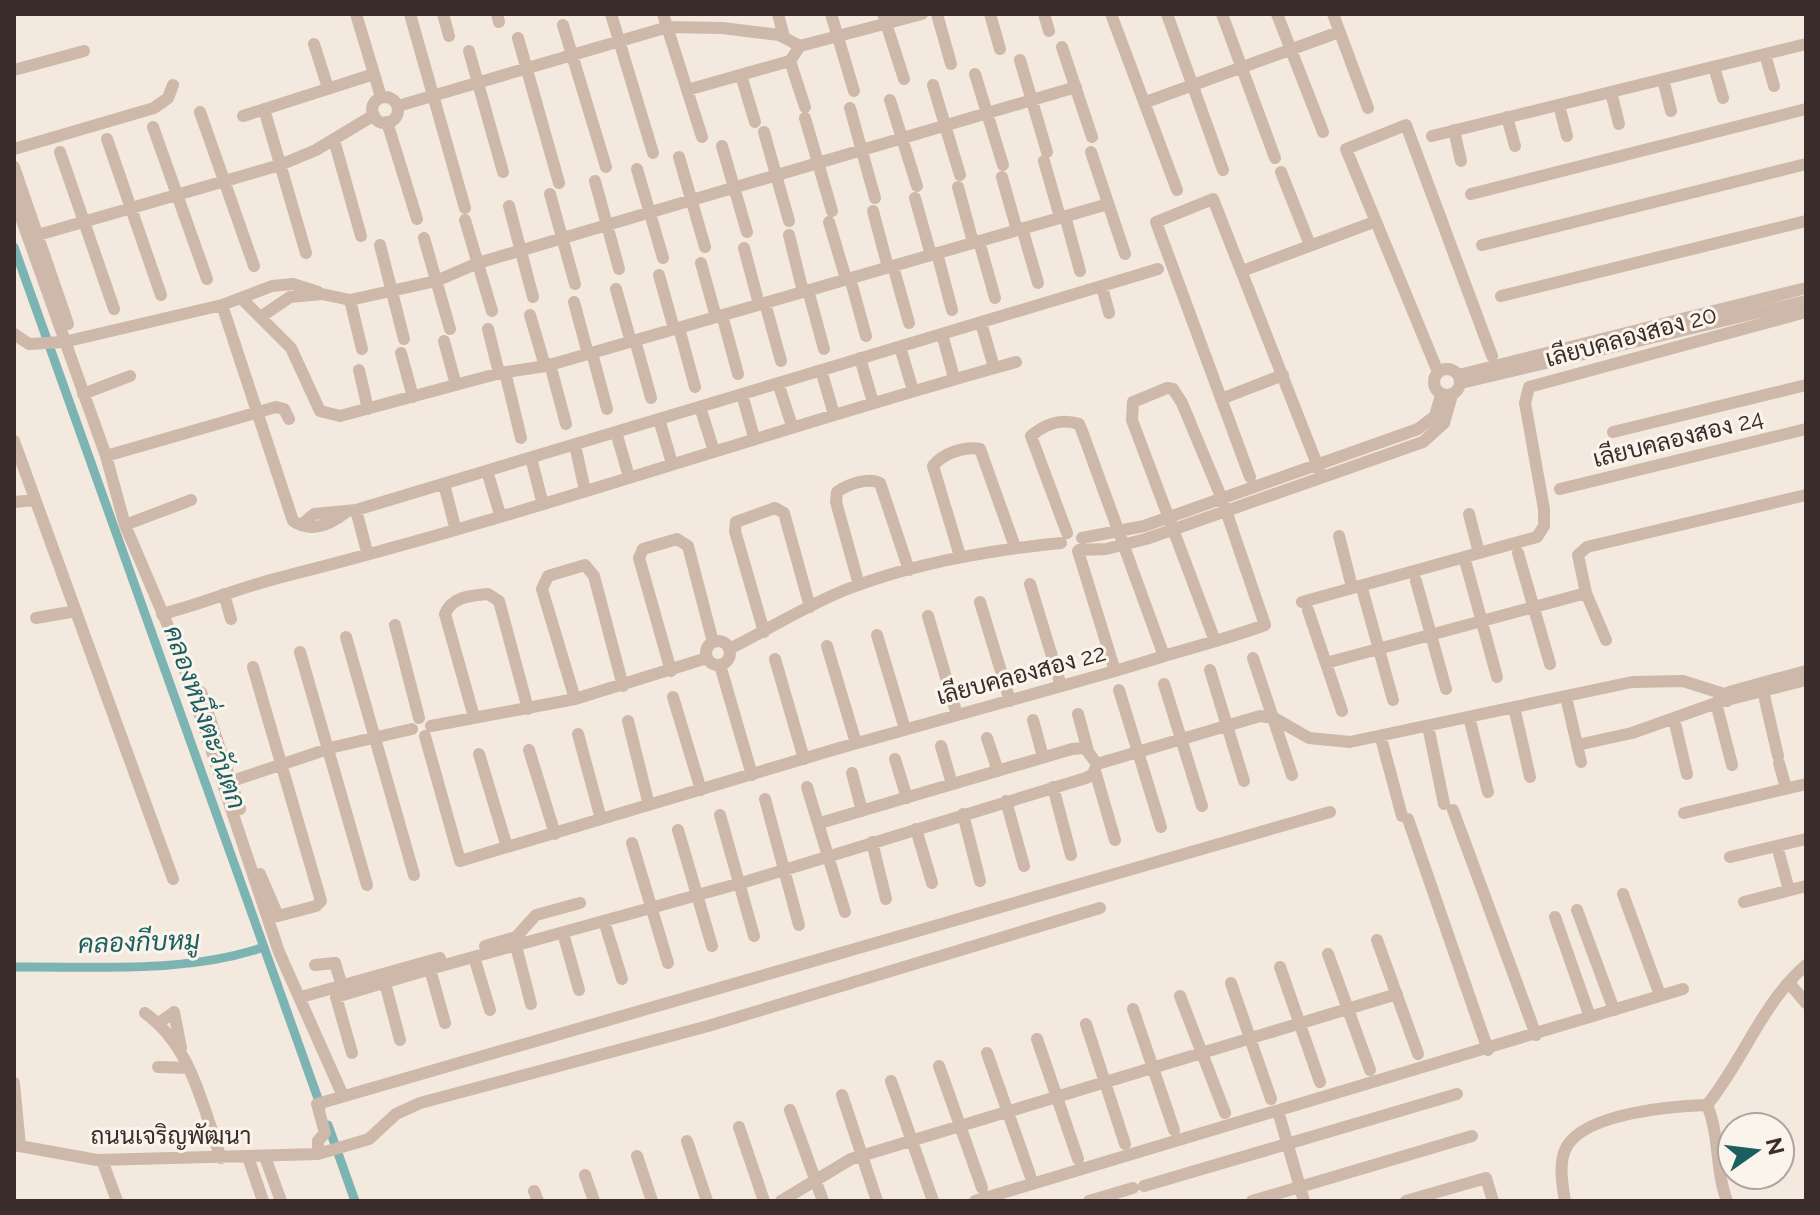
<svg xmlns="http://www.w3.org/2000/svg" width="1820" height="1215" viewBox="0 0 1820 1215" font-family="Raleway,Sarabun,sans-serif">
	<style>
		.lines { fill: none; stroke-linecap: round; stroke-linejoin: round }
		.canal { stroke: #7cb4b3; stroke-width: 9 }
		.minor { stroke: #ceb8aa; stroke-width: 12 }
		.labels { text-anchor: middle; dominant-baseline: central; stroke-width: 6; stroke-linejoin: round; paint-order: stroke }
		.street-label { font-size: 24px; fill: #3b2e2a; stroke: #fbf4ec }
		.water-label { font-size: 26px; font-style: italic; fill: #1c5f60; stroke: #fbf4ec }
	</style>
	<rect width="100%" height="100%" fill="#f4e9df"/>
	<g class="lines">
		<path class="canal" d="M 14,247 L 321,1107
			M 14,967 C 97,966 185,974 264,947
			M 328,1125 L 355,1201"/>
		<path class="minor" d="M 356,14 L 381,97
			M 410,14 L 465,208
			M 443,14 L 449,36
			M 497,14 L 499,22
			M 611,14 L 653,153
			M 663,14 L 702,137
			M 778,14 L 784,37
			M 831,14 L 854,91
			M 883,14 L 904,79
			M 937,14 L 951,64
			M 990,14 L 1000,49
			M 1044,14 L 1049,31
			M 1111,14 L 1177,190
			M 1167,14 L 1223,170
			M 1222,14 L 1275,158
			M 1277,14 L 1323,132
			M 1333,14 L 1368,108
			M 563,25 L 606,167
			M 518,38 L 559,183
			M 314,44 L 328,88
			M 800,46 L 922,14
			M 1062,47 L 1092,137
			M 469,51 L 503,172
			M 1765,54 L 1774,86
			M 1020,60 L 1047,152
			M 790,61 L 805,107
			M 1714,67 L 1723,98
			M 14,70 L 84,51
			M 975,74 L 1003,165
			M 741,75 L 755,122
			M 1663,79 L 1671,111
			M 933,85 L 960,175
			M 687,90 L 790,61 L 800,46
			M 1611,92 L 1619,124
			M372 110a13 13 0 1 1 26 0a13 13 0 1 1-26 0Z
			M 890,100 L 917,186
			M 1146,102 L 1339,32
			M 1559,105 L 1567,136
			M 398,106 L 668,27 L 722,28 L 779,35 L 800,46
			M 850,108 L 875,198
			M 264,109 L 306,253
			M 200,112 L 254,266
			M 243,116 L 374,74
			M 1507,117 L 1515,146
			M 805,118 L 832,211
			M 387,122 L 417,219
			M 153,127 L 207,279
			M 1454,130 L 1461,161
			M 764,132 L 789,221
			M 1432,136 L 1806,44
			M 107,139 L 161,295
			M 334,140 L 361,236
			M 722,146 L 747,232
			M 14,149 L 154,108 L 168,98 L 173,85
			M 60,152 L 114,309
			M 1091,152 L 1125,254
			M 679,157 L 705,247
			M 1044,161 L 1060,217
			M 14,167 L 68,324
			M 637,169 L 663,258
			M 1281,172 L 1310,245
			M 1002,177 L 1017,230
			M 595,181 L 619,269
			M 958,187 L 973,242
			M 550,194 L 575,284
			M 1471,194 L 1806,109
			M 14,198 L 106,456 L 125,525 L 177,647 L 279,952 L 343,1096
			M 915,198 L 931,255
			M 509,206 L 533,297
			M 873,211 L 888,267
			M 1065,216 L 1080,271
			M 465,220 L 492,311
			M 829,222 L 846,279
			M 1022,228 L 1038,283
			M 38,235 L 280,165 L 316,150 L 374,115
			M 789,235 L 803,292
			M 424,238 L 450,329
			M 979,241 L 995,298
			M 380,245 L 404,339
			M 1482,245 L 1806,164
			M 744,248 L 759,304
			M 937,253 L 952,310
			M 701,263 L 716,317
			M 893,266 L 909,323
			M 1242,271 L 1374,222
			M 659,275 L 674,329
			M 850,278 L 866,336
			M 1102,287 L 1109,313
			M 616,289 L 631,342
			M 808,290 L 824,349
			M 1501,296 L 1806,221
			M 242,299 L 291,348 L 320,411 L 340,416 L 500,373 L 546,366 L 1108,204
			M 350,300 L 362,349
			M 574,302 L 588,354
			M 765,303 L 781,361
			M 222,305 L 293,521 C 312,533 329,525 345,513
			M 530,315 L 545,366
			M 722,315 L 738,374
			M 262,316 L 290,297 L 322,294 L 350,300 L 436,281 L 478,263 L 1076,87
			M 981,323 L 993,364
			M 679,328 L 695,387
			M 488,329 L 499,373
			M 14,334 L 29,344 L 64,342 L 222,305 L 272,286 L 293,284 L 318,292
			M 942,334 L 953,374
			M 635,340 L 651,398
			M 444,341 L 456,385
			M 900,347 L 912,387
			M 401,353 L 413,397
			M 592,353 L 607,409
			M 860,358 L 872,399
			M 550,364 L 566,424
			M1434 382a13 13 0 1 1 26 0a13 13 0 1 1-26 0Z
			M 359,370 L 368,409
			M 821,370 L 833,411
			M 505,372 L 521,438
			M 1438,372 L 1346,149 L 1406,125 L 1492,356
			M 1459,375 L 1806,288
			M 778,383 L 791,423
			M 1461,383 L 1806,301
			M 83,394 L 130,376
			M 742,394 L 753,434
			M 1221,399 L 1283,375
			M 700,407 L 713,448
			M 659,419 L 671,460
			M 616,432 L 627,470
			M 1613,432 L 1806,385
			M 14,441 L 173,879
			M 575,445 L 584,486
			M 106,456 L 276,407 L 284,409 L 289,419
			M 531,458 L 541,497
			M 487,471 L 499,511
			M 1250,477 L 1156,222 L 1213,199 L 1322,477
			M 444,484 L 454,523
			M 1560,489 L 1806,429
			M 14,502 L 35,500
			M 356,510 L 366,548
			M 1469,514 L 1479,553
			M 125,525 L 191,500
			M 301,525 L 314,514 L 356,510 L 1158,269
			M 1067,533 L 1031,436 C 1045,424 1062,418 1079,424 L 1082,431 L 1164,656
			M 1339,536 L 1352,587
			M 1082,538 L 1144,526 L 1418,429 L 1435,416 L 1441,395
			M 1079,550 L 1106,549 L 1146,539 L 1423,442 L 1444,423 L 1452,395
			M 1078,551 L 1115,671
			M 1518,553 L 1550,664
			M 960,556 L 933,466 C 943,453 965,446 980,449 L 1015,547
			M 1466,564 L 1497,677
			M 1416,581 L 1446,689
			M 1030,584 L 1061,686
			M 859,585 L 836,502 L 837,492 C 848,484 868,477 880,483 L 909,570
			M 1363,592 L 1393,700
			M 1586,593 L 1606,640
			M 224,594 L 231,619
			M 980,602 L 1010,701
			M 1302,602 L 1537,537 L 1544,526 L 1544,509 L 1525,403 L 1529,387 L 1806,312
			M 1308,610 L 1342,711
			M 162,614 C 202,604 239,588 278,578 C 527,516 769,430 1016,362
			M 928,616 L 957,715
			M 36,618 L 76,611
			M 395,625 L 419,718
			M 764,632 L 735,531 L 736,522 L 775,508 L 784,513 L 810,607
			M 877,635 L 905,729
			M 346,637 L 414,875
			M706 653a12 12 0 1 1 24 0a12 12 0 1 1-24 0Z
			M 827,646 L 856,743
			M 729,649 C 770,629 808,604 850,588 C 918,562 989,550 1061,543
			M 300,652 L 367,885
			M 1253,658 L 1292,775
			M 775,659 L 804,759
			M 1326,663 L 1586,593 L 1578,555 L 1587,547 L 1806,495
			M 720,665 L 752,775
			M 253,667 L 321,901 L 316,906 L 278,916 L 260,874
			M 1210,670 L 1244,781
			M 671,671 L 639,558 L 643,549 L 677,539 L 688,546 L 713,642
			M 1164,684 L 1202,806
			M 1119,690 L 1161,827
			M 1763,691 L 1778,756
			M 201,692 L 240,809
			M 1729,692 L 1806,671
			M 673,697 L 701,790
			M 1566,697 L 1581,762
			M 575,699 L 542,589 L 548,576 L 585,565 L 594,576 L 623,686
			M 1716,703 L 1732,765
			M 1514,707 L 1530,777
			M 1078,714 L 1088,751
			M 474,717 L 445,614 C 452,596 471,596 488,594 L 499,601 L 528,709
			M 1469,717 L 1488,792
			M 1674,719 L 1687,774
			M 1033,720 L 1043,757
			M 628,721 L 649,805
			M 431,726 L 575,699 L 707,658
			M 1428,726 L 1444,804
			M 578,734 L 601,819
			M 425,736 L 460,861 L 836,749 L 1115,671 L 1158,658 L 1164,656 C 1198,646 1232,637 1265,625 L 1222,499 L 1182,403 L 1173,389 L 1167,388 L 1133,402 L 1132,420 L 1215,641
			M 987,738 L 998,771
			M 1381,738 L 1402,816
			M 1577,745 L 1632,733 L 1719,702 L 1806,680
			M 941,746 L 952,784
			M 529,750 L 555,834
			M 479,754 L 507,847
			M 895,759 L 907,798
			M 1779,763 L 1786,788
			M 1097,764 L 1260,716 L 1274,718 L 1309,738 L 1350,742 L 1632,682 L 1683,681 L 1724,694 L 1727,701
			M 1095,771 L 1115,840
			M 852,773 L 862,811
			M 232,781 L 334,747 L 412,729
			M 807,787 L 845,912
			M 1053,787 L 1071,855
			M 765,799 L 799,925
			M 1006,801 L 1024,866
			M 1453,810 L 1536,1035
			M 1684,813 L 1806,784
			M 963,814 L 980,881
			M 720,815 L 754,936
			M 1408,819 L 1488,1050
			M 820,823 L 1072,749 L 1085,748 L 1097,764
			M 916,829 L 932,883
			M 678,830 L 712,946
			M 872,842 L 886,899
			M 632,843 L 668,963
			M 1777,846 L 1789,890
			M 1730,857 L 1806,839
			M 1623,894 L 1660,995
			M 1744,902 L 1806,886
			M 1577,910 L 1614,1010
			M 1555,917 L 1590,1017
			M 604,921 L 622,979
			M 563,933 L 579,990
			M 1377,940 L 1418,1054
			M 485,946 L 516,937 L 536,915 L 580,903
			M 516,946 L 531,1004
			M 1328,954 L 1370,1070
			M 474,957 L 490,1010
			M 315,965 L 335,963 L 342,986
			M 1280,967 L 1320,1082
			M 385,983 L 400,1040
			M 1231,983 L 1271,1099
			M 1789,983 L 1806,1003
			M 1180,996 L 1225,1113
			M 301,997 L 440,958
			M 1133,1009 L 1174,1130
			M 145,1013 C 192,1047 202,1105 221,1158
			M 159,1023 L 174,1012 L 181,1048
			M 445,1023 L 430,969 L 748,881 L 1086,778 L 1093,774 L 1097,764
			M 1086,1024 L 1125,1144
			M 1037,1039 L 1078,1159
			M 352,1053 L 336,997 L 427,970
			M 987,1053 L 1030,1175
			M 939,1066 L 982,1188
			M 158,1067 L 189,1068
			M 891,1081 L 933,1201
			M 14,1083 L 20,1146
			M 842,1095 L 877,1201
			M 1707,1105 C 1743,1061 1762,1003 1806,965
			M 1707,1105 C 1720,1135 1715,1170 1727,1201
			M 790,1110 L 823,1201
			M 1278,1111 L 1304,1201
			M 739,1127 L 764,1201
			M 687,1141 L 707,1201
			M 14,1145 L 97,1160 L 318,1154 L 369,1139 L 396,1114 L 420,1103 L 708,1026 L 1100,908
			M 318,1154 L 318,1141 L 325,1133 L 317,1104 L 1330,812
			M 637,1156 L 652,1201
			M 248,1157 L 263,1201
			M 265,1157 L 281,1201
			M 102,1160 L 117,1201
			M 585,1175 L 594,1201
			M 1144,1186 L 1457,1094
			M 534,1191 L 538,1201
			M 781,1201 L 851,1159 L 1397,994
			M 975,1201 L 1683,989
			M 1089,1201 L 1133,1188
			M 1252,1201 L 1472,1136
			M 1406,1201 L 1486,1178 L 1493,1201
			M 1565,1201 C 1562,1183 1558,1162 1567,1146 C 1587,1113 1672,1106 1707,1105"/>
	</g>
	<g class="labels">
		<g class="street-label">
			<text transform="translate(1631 336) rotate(-15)">เลียบคลองสอง 20</text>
			<text transform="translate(1678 438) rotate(-14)">เลียบคลองสอง 24</text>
			<text transform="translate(1021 674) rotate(-15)">เลียบคลองสอง 22</text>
			<text x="171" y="1135">ถนนเจริญพัฒนา</text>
		</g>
		<g class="water-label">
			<text transform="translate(205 717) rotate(70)">คลองหนึ่งตะวันตก</text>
			<text transform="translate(139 942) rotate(-2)">คลองกีบหมู</text>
		</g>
	</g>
	<rect width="1820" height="1215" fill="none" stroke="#3b2e2a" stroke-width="32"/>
	<g transform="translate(1756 1151) rotate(76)"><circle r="38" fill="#fbf4ec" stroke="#aea59e" stroke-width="2"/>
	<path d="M0-6L14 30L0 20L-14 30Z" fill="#1c5f60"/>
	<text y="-12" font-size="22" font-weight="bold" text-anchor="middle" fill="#3b2e2a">N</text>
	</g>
</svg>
